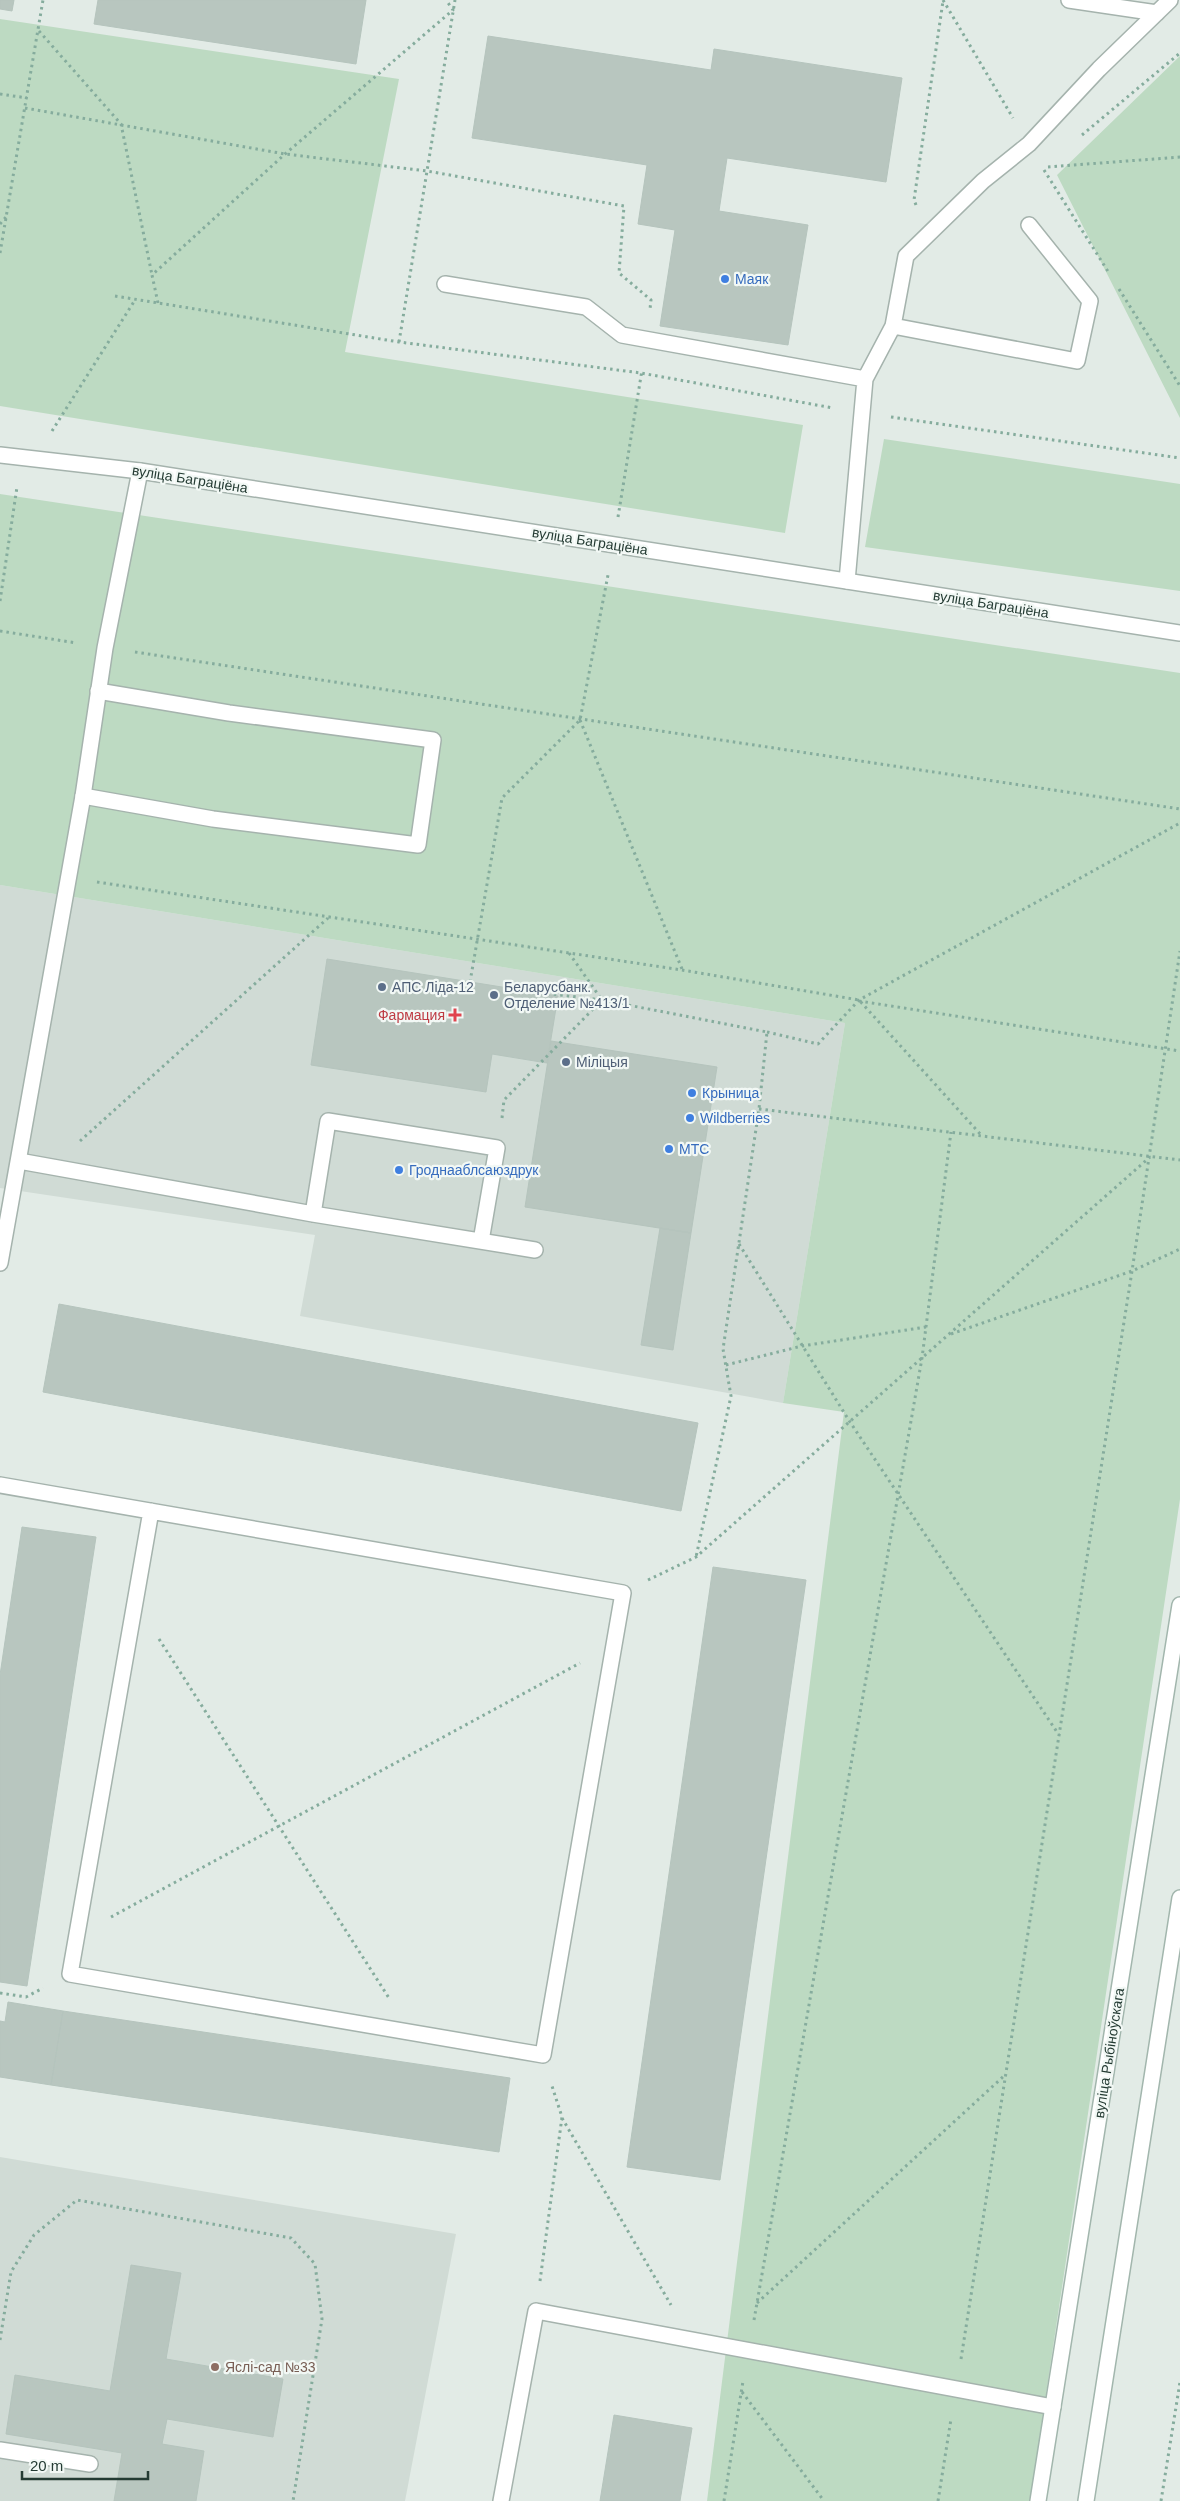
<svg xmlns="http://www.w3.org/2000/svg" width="1180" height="2501" viewBox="0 0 1180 2501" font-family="Arial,sans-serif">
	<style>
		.built { fill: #d0dbd5 }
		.green { fill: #bddac2 }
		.building { fill: #b8c6bf; stroke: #b5c4bd }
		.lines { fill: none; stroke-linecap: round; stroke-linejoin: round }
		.service-casing { stroke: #a5b3ad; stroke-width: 18 }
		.minor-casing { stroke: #a5b3ad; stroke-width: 18 }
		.tertiary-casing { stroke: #a5b3ad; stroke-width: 18 }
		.secondary-casing { stroke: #a2b6ad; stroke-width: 18 }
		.path { stroke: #85ac9d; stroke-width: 3; stroke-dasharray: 2.5 4; stroke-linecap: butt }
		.service { stroke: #fff; stroke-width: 15 }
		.minor { stroke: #fff; stroke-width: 15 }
		.tertiary { stroke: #fff; stroke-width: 15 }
		.secondary { stroke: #fff; stroke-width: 15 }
		.shop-dot { fill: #3f7fe0; stroke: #f2f8f5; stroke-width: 2 }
		.service-dot { fill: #5c6f8a; stroke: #f2f8f5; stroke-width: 2 }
		.health-dot { fill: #e0444e; stroke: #f2f8f5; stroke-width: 2 }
		.education-dot { fill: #8d6e63; stroke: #f2f8f5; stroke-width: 2 }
		.labels { text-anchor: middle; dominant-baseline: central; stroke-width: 4.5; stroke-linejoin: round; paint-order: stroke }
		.shop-label { font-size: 14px; fill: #366cbe; stroke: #f2f8f5; text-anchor: start }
		.street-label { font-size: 14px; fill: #243b33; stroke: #f2f8f5 }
		.service-label { font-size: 14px; fill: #4e5e75; stroke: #f2f8f5; text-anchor: start }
		.health-label { font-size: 14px; fill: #be3a42; stroke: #f2f8f5; text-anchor: end }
		.education-label { font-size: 14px; fill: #785e54; stroke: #f2f8f5; text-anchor: start }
	</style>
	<rect width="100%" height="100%" fill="#e2ebe6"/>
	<path class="built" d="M 0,885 L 845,1023 L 783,1403 L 300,1316 L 315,1235 L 0,1188 Z
		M 0,2157 L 456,2234 L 405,2501 L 0,2501 Z"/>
	<path class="green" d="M 0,19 L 399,79 L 345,352 L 803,425 L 785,533 L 0,406 Z
		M 1180,56 L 1180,418 L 1057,175 Z
		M 884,439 L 1180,484 L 1180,591 L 865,547 Z
		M 0,494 L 1180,673 L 1180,1499 L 1030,2501 L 707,2501 L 844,1412 L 783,1403 L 845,1023 L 0,885 Z"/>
	<path class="building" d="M 0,0 L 14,0 L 12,11 L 0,9 Z
		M 98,0 L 366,0 L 356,64 L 94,24 Z
		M 488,36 L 711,70 L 714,49 L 902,78 L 886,182 L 727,158 L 719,211 L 808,225 L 788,345 L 660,326 L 675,230 L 638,224 L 647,165 L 472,138 Z
		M 327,959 L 558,996 L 547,1063 L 492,1054 L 486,1092 L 311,1065 Z
		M 551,1041 L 717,1067 L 691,1233 L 525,1207 Z
		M 660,1228 L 691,1233 L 673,1350 L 641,1345 Z
		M 59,1304 L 698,1423 L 681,1511 L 43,1392 Z
		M 22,1527 L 96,1537 L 27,1986 L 0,1982 L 0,1675 Z
		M 713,1567 L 806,1580 L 720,2180 L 627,2167 Z
		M 8,2002 L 63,2011 L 51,2085 L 0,2077 L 0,2021 L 5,2022 Z
		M 63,2011 L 510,2078 L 499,2152 L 51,2085 Z
		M 131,2265 L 181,2273 L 166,2359 L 283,2379 L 273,2437 L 167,2419 L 162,2444 L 204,2451 L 196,2501 L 114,2501 L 122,2453 L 6,2434 L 15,2375 L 110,2391 Z
		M 614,2415 L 692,2428 L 680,2501 L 600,2501 Z"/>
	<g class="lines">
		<defs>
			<path id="service" d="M 1069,0 L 1157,13
				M 445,284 L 586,307 L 622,335 L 865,379
				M 893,326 L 1077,361 L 1090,301 L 1029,225
				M 847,581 L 865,379 L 893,326 L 906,256 L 983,181 L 1029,144 L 1099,69 L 1170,0
				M 83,796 L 213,819 L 418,845 L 433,740 L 229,713 L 98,691
				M 19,1161 L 313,1214 L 535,1250
				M 313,1214 L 328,1121 L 497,1148 L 481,1241
				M 0,1485 L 623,1593 L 543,2055 L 70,1974 L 151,1511
				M 0,2450 L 90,2464
				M 501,2501 L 536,2311 L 1053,2407"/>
			<path id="minor" d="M 0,1263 L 83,796 L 105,648 L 140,471"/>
			<path id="tertiary" d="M 0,455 L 140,471 L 1180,633"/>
			<path id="secondary" d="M 1038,2501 L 1180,1605
				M 1086,2501 L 1180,1898"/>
		</defs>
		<use href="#service" class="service-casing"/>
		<use href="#minor" class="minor-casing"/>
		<use href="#tertiary" class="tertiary-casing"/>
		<use href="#secondary" class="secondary-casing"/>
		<path class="path" d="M 943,0 L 1013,118
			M 39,31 L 121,124 L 152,275
			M 0,94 L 27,98
			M 25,108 L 285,154 L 427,171 L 624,206 L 619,273 L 651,300 L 650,309
			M 1082,135 L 1180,53
			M 1048,167 L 1180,157
			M 1044,170 L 1109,273
			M 916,205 L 914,200 L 943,1
			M 0,224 L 6,217
			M 0,253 L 43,0
			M 1119,289 L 1180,386
			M 115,296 L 399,342 L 641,373 L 833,408
			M 158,303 L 152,275 L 285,154 L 453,10 L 446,0
			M 399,342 L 455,0
			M 891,417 L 1180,458
			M 52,431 L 135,300
			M 618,517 L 642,370
			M 0,601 L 17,487
			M 0,631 L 77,643
			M 135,652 L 1180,809
			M 580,720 L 682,969
			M 97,882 L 682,970 L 859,1000 L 982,1136
			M 569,953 L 602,1000 L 767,1032 L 759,1109 L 723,1349 L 731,1396 L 696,1557
			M 470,982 L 502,798 L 580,720 L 608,575
			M 528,991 L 602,1000
			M 859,1001 L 1180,1051
			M 767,1032 L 818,1044 L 859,1000 L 1180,823
			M 759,1109 L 1180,1160
			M 502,1118 L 504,1100 L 602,1000
			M 80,1141 L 328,918
			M 739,1244 L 850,1422 L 1059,1735
			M 951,1334 L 1132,1271 L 1180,1249
			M 726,1365 L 802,1346 L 926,1327
			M 648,1580 L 696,1557 L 1150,1157
			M 159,1639 L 389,1998
			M 111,1917 L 580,1663
			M 0,1993 L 26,1997 L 43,1988
			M 562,2118 L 671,2305
			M 540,2281 L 562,2117 L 551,2083
			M 757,2303 L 1005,2075
			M 754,2320 L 922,1358 L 951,1132
			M 0,2340 L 11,2272 L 34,2235 L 77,2200 L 291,2238 L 315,2264 L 322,2319 L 293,2501
			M 961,2359 L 1132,1271 L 1180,951
			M 742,2392 L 824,2501
			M 724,2501 L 743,2381
			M 938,2501 L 951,2419
			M 1161,2501 L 1180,2382"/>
		<use href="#service" class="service"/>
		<use href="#minor" class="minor"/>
		<use href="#tertiary" class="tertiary"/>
		<use href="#secondary" class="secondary"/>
	</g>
	<g class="shop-dot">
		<circle cx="725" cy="279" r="5"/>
		<circle cx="692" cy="1093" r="5"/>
		<circle cx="690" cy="1118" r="5"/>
		<circle cx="669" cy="1149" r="5"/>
		<circle cx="399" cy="1170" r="5"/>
	</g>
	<g class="service-dot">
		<circle cx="382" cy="987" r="5"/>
		<circle cx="494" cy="995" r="5"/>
		<circle cx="566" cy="1062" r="5"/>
	</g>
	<path class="health-dot" d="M452.5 1007.5h5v5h5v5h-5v5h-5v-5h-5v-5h5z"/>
	<circle class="education-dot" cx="215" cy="2367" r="5"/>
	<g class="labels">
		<g class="shop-label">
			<text x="735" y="279">Маяк</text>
			<text x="702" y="1093">Крыница</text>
			<text x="700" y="1118">Wildberries</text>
			<text x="679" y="1149">МТС</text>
			<text x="409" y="1170">Гроднааблсаюздрук</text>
		</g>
		<g class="street-label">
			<text transform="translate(190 479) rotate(9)">вуліца Баграціёна</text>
			<text transform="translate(590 541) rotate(9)">вуліца Баграціёна</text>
			<text transform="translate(991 604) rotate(9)">вуліца Баграціёна</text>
			<text transform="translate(1109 2053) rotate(-81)">вуліца Рыбіноўскага</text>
		</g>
		<g class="service-label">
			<text x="392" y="987">АПС Ліда-12</text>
			<text x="504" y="987">Беларусбанк.<tspan x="504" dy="16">Отделение №413/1</tspan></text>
			<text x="576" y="1062">Міліцыя</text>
		</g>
		<g class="health-label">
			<text x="445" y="1015">Фармация</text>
		</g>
		<g class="education-label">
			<text x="225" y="2367">Яслі-сад №33</text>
		</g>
	</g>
	<path d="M22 2471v8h126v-8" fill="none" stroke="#243b33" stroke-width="2.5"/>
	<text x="30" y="2471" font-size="15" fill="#243b33" stroke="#f2f8f5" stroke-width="4" paint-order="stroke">20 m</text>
</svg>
